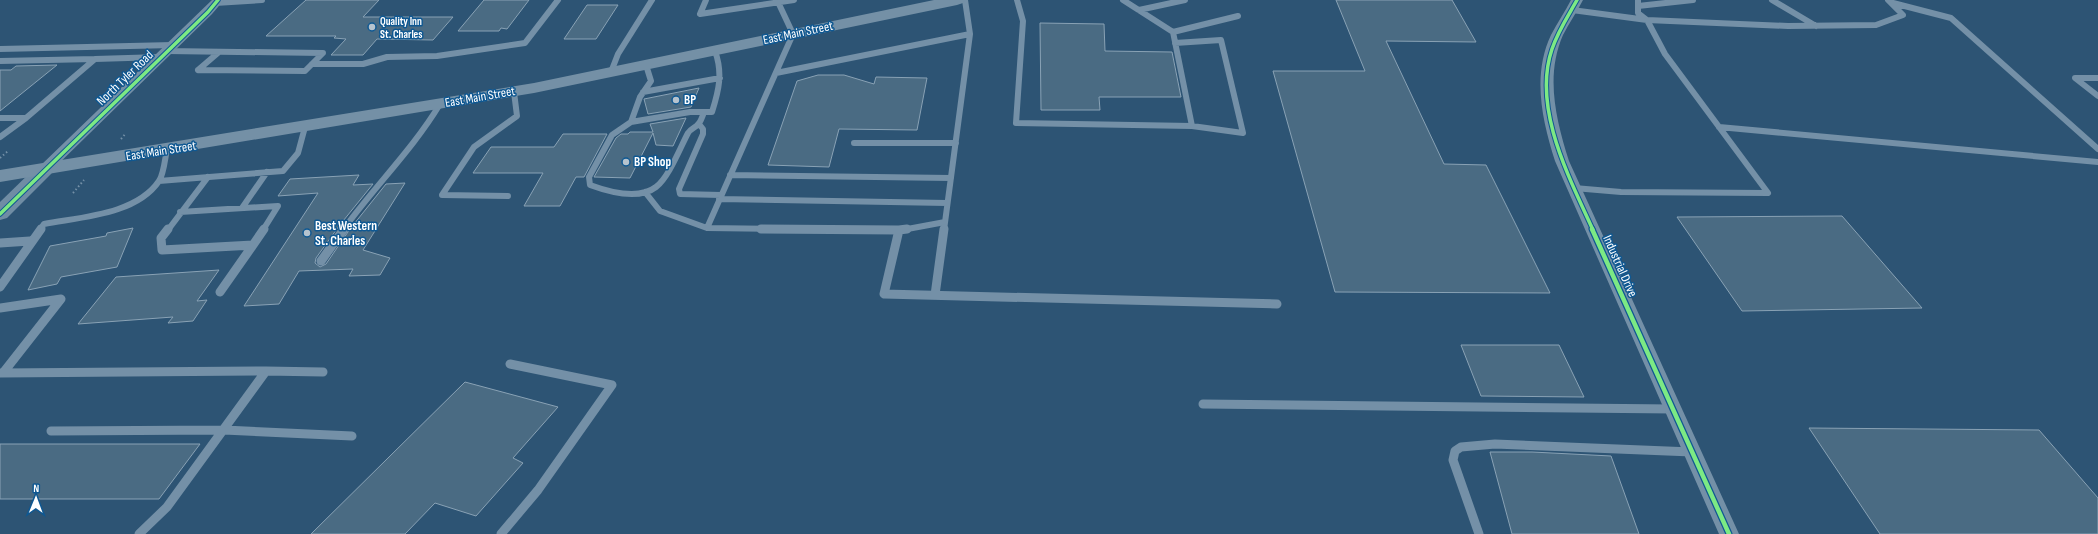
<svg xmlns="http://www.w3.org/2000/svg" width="2098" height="534" viewBox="0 0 2098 534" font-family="'Sofia Sans Condensed',sans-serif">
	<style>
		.building { fill: #4a6b83; stroke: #89a2b5 }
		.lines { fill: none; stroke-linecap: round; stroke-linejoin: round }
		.path { stroke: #7490a7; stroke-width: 2; stroke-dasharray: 1.5 2.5; stroke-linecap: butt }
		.lane-far1 { stroke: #7490a7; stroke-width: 6 }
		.lane { stroke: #7490a7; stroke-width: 9 }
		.street { fill: #7490a7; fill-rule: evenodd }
		.secondary { fill: #708da4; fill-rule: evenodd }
		.primary { fill: #7490a6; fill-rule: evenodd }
		.cycleway-far1-casing { stroke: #0f5892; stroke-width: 5.5 }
		.cycleway-casing { stroke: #0f5892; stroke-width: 7 }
		.cycleway-far1 { stroke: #7ce984; stroke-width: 3.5 }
		.cycleway { stroke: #7ce984; stroke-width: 4.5 }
		.poi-dot { fill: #b6c3ce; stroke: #0f5892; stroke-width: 1.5 }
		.labels { text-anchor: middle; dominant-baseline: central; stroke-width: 3; stroke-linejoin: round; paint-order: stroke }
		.far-poi-label { font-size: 11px; font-weight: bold; fill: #fff; stroke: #0f5892; text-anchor: start }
		.street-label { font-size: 13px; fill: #fff; stroke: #0f5892 }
		.poi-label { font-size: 13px; font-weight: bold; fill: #fff; stroke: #0f5892; text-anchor: start }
	</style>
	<rect width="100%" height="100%" fill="#2d5474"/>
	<path class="building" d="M 306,0 L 379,0 L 363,17 L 453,17 L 433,40 L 377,39 L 363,55 L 331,55 L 346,39 L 334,38 L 336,36 L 266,36 Z
		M 484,0 L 529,0 L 507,29 L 501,28 L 499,31 L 458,31 Z
		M 1336,0 L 1452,0 L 1476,42 L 1386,41 L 1444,164 L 1486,165 L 1550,293 L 1335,292 L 1273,71 L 1365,71 Z
		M 587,5 L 618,5 L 596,39 L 564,39 Z
		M 1040,23 L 1104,24 L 1105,51 L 1172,52 L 1181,97 L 1099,97 L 1100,110 L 1041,110 Z
		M 57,65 L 0,111 L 0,70 L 11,70 L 16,66 Z
		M 818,75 L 844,75 L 874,84 L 876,77 L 927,78 L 917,130 L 839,129 L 829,167 L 768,165 L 797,81 Z
		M 699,88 L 691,107 L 648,114 L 644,99 Z
		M 686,118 L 673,146 L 656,145 L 653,133 L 630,178 L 594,177 L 616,138 L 621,134 L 628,134 L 630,132 L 653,132 L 650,124 Z
		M 563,134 L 607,134 L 584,177 L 576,177 L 560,206 L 524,206 L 543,173 L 473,173 L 491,147 L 554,147 Z
		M 359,175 L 353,185 L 373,184 L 339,226 L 316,258 L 315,263 L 320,267 L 326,264 L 350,229 L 386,184 L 405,183 L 363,250 L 390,258 L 380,275 L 349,276 L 353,269 L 299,271 L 279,304 L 244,306 L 318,193 L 278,196 L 290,179 Z
		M 1842,216 L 1922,308 L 1742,311 L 1677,217 Z
		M 133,228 L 117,267 L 61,277 L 57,284 L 28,290 L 50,246 L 106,236 L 107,233 Z
		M 219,270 L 197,301 L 207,300 L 193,321 L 168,323 L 173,317 L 78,324 L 116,277 Z
		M 1461,345 L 1559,345 L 1584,397 L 1481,396 Z
		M 465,382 L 558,407 L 513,458 L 523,463 L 476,516 L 435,503 L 405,534 L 311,534 Z
		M 1809,428 L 2039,430 L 2098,498 L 2098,534 L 1880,534 Z
		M 0,444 L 200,444 L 159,499 L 0,499 Z
		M 1490,452 L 1532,452 L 1611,456 L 1639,534 L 1512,534 Z"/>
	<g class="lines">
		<path class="path" d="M 121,139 L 126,133
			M 0,158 L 8,151
			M 73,193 L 84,180"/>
		<path class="lane-far1" d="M 706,0 L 700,14 L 794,0
			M 1017,0 L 1023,21 L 1016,123 L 1192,126 L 1173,32 L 1123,0
			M 1638,0 L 1638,13 L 1647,20 L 1788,26 L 1876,25 L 1903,15 L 1888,0
			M 1772,0 L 1816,26
			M 778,2 L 793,34 L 707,228 L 857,230
			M 215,3 L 262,0
			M 1893,3 L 1951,18 L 2098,149
			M 1638,6 L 1693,0
			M 1139,10 L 1185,0
			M 1572,10 L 1647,20 L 1665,54 L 1768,193 L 1621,192 L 1574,188
			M 1173,32 L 1238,16
			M 1175,43 L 1221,40 L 1243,133 L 1192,126
			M 0,49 L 173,45
			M 167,51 L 323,53 L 305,71 L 198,70
			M 95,59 L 161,57
			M 0,61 L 95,59 L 26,118 L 0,118
			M 312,64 L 363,64 L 387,57 L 437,56 L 525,43 L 558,0
			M 646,65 L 651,81 L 640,97 L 631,122 L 690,112 L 712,112 C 719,90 723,73 715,51
			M 198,70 L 219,52
			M 611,72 L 618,54 L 652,0
			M 776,73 L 970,34 L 965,0
			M 2098,78 L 2075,78 L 2098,96
			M 643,92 L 720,78
			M 631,122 L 612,135 L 589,177 L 590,185 C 609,192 639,200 656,187 C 669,177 680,148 688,133 C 691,128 696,128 699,123 C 701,121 703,115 704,112
			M 699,124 L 703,129 L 703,134 L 679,189 L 680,194 L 721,195
			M 1719,127 L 2098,162
			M 0,137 L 26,118
			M 854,143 L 956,143
			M 730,175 L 951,178
			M 159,181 L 283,171 L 298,153 L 305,127
			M 645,192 L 660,211 L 707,228
			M 508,196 L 442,195 L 474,147 L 517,116 L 514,92
			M 719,199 L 947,203
			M 242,208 L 267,172
			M 180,212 L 278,206 L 263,230
			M 40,230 L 44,224 C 80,217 136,215 159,181 C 164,174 165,158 167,149
			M 168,230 L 208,177
			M 343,230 C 374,187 413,149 440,104
			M 902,230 L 945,222
			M 944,230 L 970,34"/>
		<path class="lane" d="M 168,229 L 161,238 L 162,250 L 253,245 L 220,292
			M 761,229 L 899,230 L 884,294 L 1277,304
			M 899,230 L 907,229
			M 0,243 L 30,241
			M 253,245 L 264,229
			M 321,261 L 344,229
			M 0,287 L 41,229
			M 935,295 L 944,229
			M 0,308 L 61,299 L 3,373
			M 266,371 L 323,372
			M 0,373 L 266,371 L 167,507 L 139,534
			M 1203,404 L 1673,409
			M 51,431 L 224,430 L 352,436
			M 501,534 L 538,490 L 612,385 L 510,364
			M 1479,534 L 1453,460 L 1455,451 L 1461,447 L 1495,444 L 1692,452"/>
		<path class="street" d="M 212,0 L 224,0 L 212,14 L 49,173 L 39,173 L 37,170 L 39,167 Z
			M 1571,0 L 1583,0 C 1577,12 1569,23 1563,35 C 1545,76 1556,120 1569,161 L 1739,534 L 1719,534 L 1555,161 C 1542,120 1532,75 1551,35 C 1557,23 1565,12 1571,0 Z"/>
		<path class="secondary" d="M 44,164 L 51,166 L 54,170 L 51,174 L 7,218 L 0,220 L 0,202 L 37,166 Z"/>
		<path class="primary" d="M 934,0 L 965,0 L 963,3 L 957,5 L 534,93 L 0,182 L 0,170 L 534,83 Z"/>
		<defs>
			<path id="cycleway-far1" d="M 1577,0 C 1568,16 1558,31 1552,49 C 1532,108 1569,177 1593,230
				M 0,214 L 208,12 L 218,0"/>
			<path id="cycleway" d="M 1592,229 L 1729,534"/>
		</defs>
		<use href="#cycleway-far1" class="cycleway-far1-casing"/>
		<use href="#cycleway" class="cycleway-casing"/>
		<use href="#cycleway-far1" class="cycleway-far1"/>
		<use href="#cycleway" class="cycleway"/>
	</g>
	<g class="poi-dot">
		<circle cx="372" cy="27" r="4"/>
		<circle cx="676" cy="100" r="4"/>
		<circle cx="626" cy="162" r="4"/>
		<circle cx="307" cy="233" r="4"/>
	</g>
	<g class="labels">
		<g class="far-poi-label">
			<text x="380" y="21">Quality Inn<tspan x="380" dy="13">St. Charles</tspan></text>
		</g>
		<g class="street-label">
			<text transform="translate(798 33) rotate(-12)">East Main Street</text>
			<text transform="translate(125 78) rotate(-44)">North Tyler Road</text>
			<text transform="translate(480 97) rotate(-10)">East Main Street</text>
			<text transform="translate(161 151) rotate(-9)">East Main Street</text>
			<text transform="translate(1620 266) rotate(66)">Industrial Drive</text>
		</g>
		<g class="poi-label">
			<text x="684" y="100">BP</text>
			<text x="634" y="162">BP Shop</text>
			<text x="315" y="226">Best Western<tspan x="315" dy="15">St. Charles</tspan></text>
		</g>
	</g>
	<g transform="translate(36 498) rotate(1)" stroke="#0f5892" stroke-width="3" paint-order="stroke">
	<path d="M0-3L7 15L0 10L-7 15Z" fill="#ffffff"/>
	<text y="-6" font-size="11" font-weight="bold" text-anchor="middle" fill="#ffffff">N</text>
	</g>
</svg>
